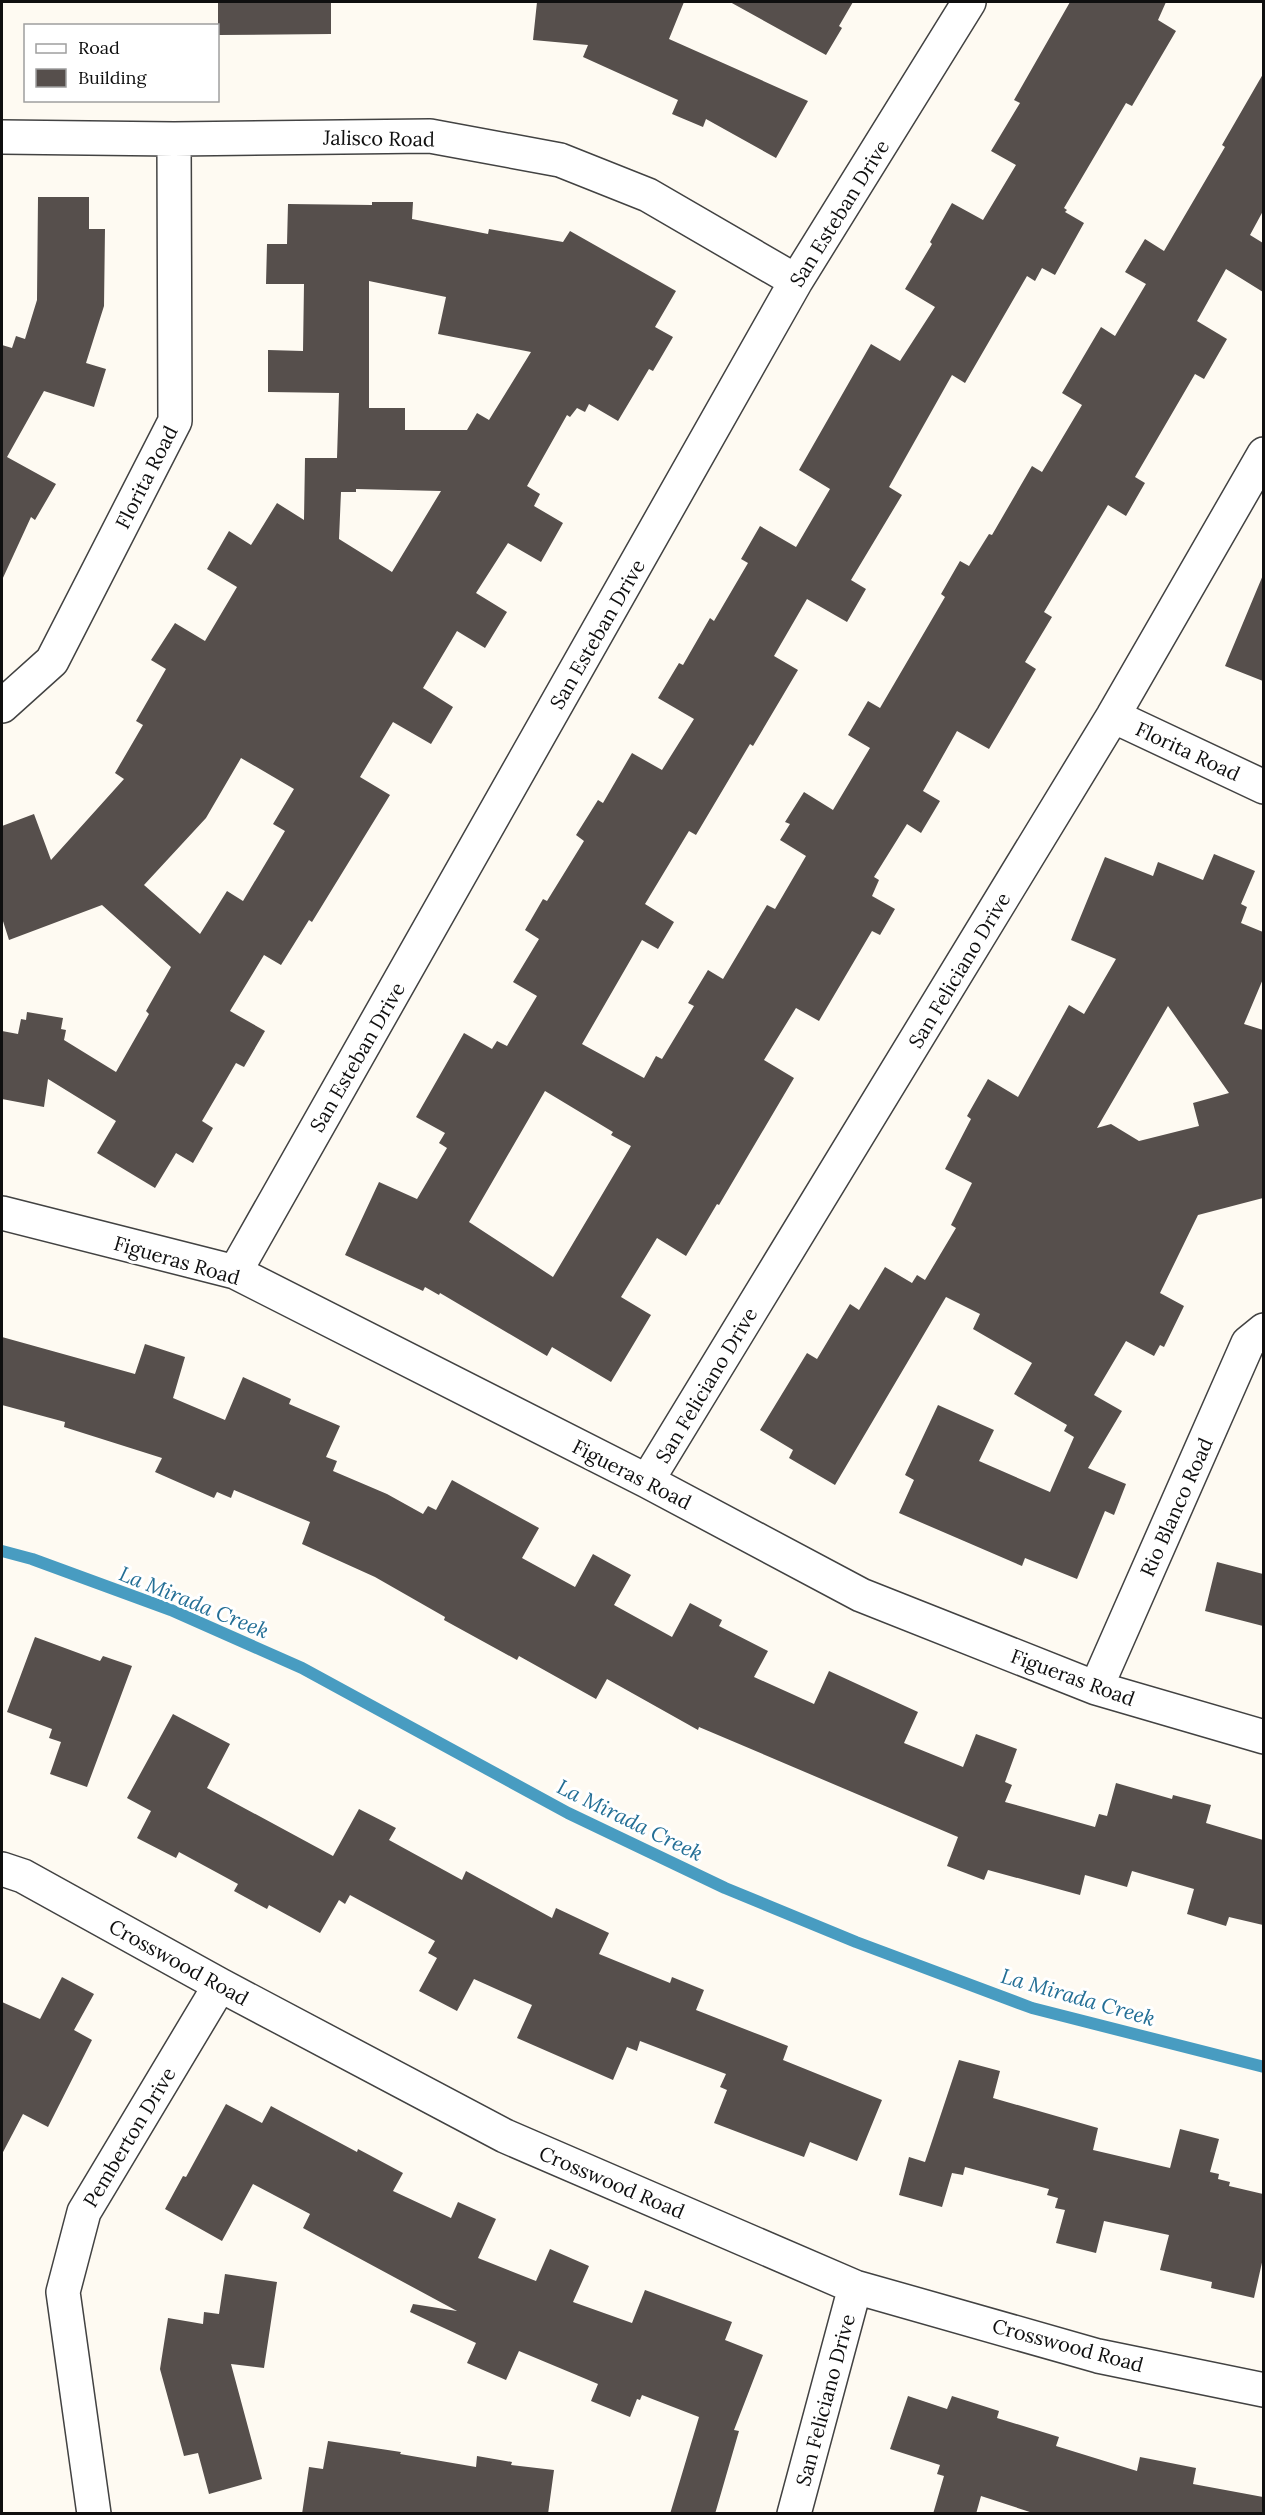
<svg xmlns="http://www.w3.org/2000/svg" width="1265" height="2515" viewBox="0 0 1265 2515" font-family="Lora,serif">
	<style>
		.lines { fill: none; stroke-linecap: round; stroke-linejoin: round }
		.stream { stroke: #489cc1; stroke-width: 12 }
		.building { fill: #564f4c; fill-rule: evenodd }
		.minor-casing { stroke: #424242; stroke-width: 36 }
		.minor { stroke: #fff; stroke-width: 33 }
		.labels { text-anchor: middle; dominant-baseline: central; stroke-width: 6; stroke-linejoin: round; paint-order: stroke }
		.street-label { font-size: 20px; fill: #0f0f0f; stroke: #fff }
		.water-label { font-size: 21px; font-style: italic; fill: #236e95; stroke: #fff }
	</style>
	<rect width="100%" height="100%" fill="#fefaf2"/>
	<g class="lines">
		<path class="stream" d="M 2,1551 L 32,1559 L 171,1610 L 302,1668 L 568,1813 L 725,1888 L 856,1942 L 1032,2008 L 1264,2067"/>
	</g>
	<path class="building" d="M 218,2 L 331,2 L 331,34 L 218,35 Z
		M 537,2 L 684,2 L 669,39 L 808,101 L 776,158 L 706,119 L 703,127 L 672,114 L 678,100 L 583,57 L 588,45 L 533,40 Z
		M 730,2 L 853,2 L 839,26 L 842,28 L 826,55 Z
		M 1070,2 L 1166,2 L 1158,20 L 1176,31 L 1132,106 L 1126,103 L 1064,208 L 1067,210 L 1065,212 L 1084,223 L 1055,275 L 1042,268 L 1035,281 L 1027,276 L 965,383 L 952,375 L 889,487 L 902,495 L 851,580 L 866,589 L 847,622 L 807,599 L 774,656 L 798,670 L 753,746 L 750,744 L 696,835 L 689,831 L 645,904 L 674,922 L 658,949 L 642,940 L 582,1044 L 644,1078 L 656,1056 L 662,1059 L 694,1006 L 688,1003 L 708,970 L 723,979 L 767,905 L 775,909 L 806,856 L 780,840 L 790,824 L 785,822 L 804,792 L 833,810 L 870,748 L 848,735 L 868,701 L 880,708 L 945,597 L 941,594 L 960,561 L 969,566 L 989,534 L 992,535 L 1032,466 L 1042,472 L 1082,405 L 1062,393 L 1101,327 L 1115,336 L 1146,284 L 1125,272 L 1145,239 L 1164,251 L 1225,147 L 1222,145 L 1263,74 L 1263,211 L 1250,235 L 1263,243 L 1263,292 L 1226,269 L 1197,321 L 1227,339 L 1204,379 L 1195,374 L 1135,477 L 1145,483 L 1126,516 L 1108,505 L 1044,612 L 1052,617 L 1025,662 L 1036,669 L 989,749 L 957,731 L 923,791 L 940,801 L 921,833 L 907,824 L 874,877 L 879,880 L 872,896 L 895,909 L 880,935 L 872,931 L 819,1021 L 796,1008 L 764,1060 L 794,1078 L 719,1205 L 717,1204 L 686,1256 L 657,1238 L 621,1297 L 651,1315 L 611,1382 L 552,1347 L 547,1356 L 440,1293 L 439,1295 L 425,1287 L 423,1291 L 345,1255 L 379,1182 L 417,1199 L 447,1148 L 439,1143 L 445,1133 L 416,1117 L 464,1033 L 492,1049 L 497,1041 L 507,1046 L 537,996 L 513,982 L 539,939 L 525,930 L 543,899 L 547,901 L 584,841 L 576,835 L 598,800 L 603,803 L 632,753 L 662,770 L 694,719 L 658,698 L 679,663 L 683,665 L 710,618 L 714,621 L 748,563 L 741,559 L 760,526 L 796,547 L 830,489 L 799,470 L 871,344 L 900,361 L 935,307 L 905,289 L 932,244 L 930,242 L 952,203 L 983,220 L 1016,165 L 991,151 L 1020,103 L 1014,100 ZM 545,1091 L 613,1132 L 611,1135 L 631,1146 L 553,1277 L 469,1222 Z
		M 38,197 L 89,197 L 89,229 L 105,229 L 104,306 L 86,363 L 106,369 L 94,407 L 44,391 L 7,457 L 56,484 L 35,520 L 31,517 L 2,580 L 2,345 L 12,348 L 16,336 L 25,339 L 37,300 Z
		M 372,202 L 413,202 L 412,219 L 488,234 L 489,229 L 563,242 L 570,231 L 676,291 L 655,327 L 673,337 L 653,371 L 649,369 L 618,421 L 589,404 L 585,412 L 577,408 L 570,417 L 567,415 L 527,486 L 540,494 L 534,506 L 563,523 L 541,562 L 508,543 L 476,593 L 507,612 L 485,648 L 457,631 L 423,688 L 453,707 L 431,744 L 393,722 L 360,777 L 390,795 L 312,922 L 309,920 L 281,965 L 264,955 L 230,1011 L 265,1031 L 244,1067 L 236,1063 L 202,1121 L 213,1128 L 193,1163 L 176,1153 L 155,1188 L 97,1153 L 116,1121 L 48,1079 L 44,1107 L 2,1099 L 2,1031 L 18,1034 L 21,1019 L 26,1020 L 27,1012 L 63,1018 L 61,1029 L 66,1030 L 64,1040 L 116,1072 L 149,1014 L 146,1011 L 171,967 L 102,905 L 9,940 L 2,918 L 2,826 L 34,814 L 51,860 L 124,779 L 115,773 L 143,725 L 136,721 L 166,669 L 151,660 L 175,623 L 205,641 L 237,587 L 207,569 L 229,531 L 251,545 L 277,503 L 304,520 L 305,458 L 337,458 L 339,393 L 268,392 L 268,350 L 303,351 L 304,284 L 266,284 L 267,244 L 287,244 L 288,204 L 372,205 ZM 369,281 L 446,297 L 438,334 L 531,352 L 489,420 L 477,413 L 467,430 L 405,430 L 405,408 L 369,408 ZM 356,489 L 441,491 L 392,572 L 339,539 L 341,492 L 356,492 ZM 241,758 L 294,789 L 273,824 L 285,831 L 243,901 L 227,891 L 200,934 L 144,885 L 206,818 Z
		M 1263,575 L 1263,681 L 1225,666 Z
		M 1214,854 L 1255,871 L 1241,904 L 1247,907 L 1241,923 L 1263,932 L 1263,979 L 1244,1024 L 1263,1030 L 1263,1198 L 1198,1215 L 1160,1293 L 1184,1306 L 1164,1347 L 1160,1345 L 1154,1356 L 1126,1341 L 1094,1395 L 1122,1411 L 1088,1468 L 1126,1484 L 1114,1515 L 1105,1511 L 1077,1579 L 1025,1558 L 1022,1566 L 899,1513 L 914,1480 L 905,1475 L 938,1405 L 994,1430 L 979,1461 L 1050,1492 L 1074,1437 L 1064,1431 L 1067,1425 L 1014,1394 L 1032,1363 L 973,1329 L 980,1314 L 946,1297 L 835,1485 L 789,1458 L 793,1450 L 760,1430 L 807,1353 L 817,1359 L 850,1304 L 859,1310 L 885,1267 L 912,1283 L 917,1275 L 925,1280 L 956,1228 L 951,1225 L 972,1183 L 945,1169 L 971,1119 L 967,1116 L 988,1079 L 1018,1097 L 1069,1005 L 1084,1014 L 1116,959 L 1071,940 L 1105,857 L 1153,876 L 1158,862 L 1203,880 ZM 1168,1006 L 1229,1093 L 1193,1103 L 1199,1126 L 1139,1141 L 1111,1124 L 1097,1128 Z
		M 2,1337 L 135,1374 L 145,1344 L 185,1357 L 173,1398 L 225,1420 L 243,1377 L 291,1399 L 289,1404 L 340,1426 L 326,1457 L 337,1461 L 333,1471 L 387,1494 L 423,1514 L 428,1506 L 436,1510 L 452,1480 L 539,1528 L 522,1558 L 575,1587 L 593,1554 L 631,1575 L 614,1605 L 672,1637 L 690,1603 L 722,1620 L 719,1626 L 768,1651 L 754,1677 L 814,1704 L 829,1671 L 918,1712 L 904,1743 L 963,1767 L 976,1734 L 1017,1749 L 1005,1782 L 1012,1785 L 1005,1802 L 1095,1827 L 1099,1814 L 1107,1816 L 1116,1783 L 1172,1799 L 1173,1795 L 1211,1805 L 1206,1823 L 1263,1840 L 1263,1925 L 1229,1917 L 1226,1926 L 1187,1914 L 1194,1889 L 1132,1871 L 1127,1887 L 1085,1875 L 1080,1895 L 988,1870 L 984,1880 L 947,1866 L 958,1837 L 699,1727 L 698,1730 L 607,1679 L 596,1699 L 519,1656 L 517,1660 L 444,1620 L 445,1617 L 375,1577 L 302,1544 L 310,1522 L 234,1490 L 231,1498 L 217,1492 L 214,1498 L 155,1472 L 162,1458 L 64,1427 L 65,1422 L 2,1405 Z
		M 1217,1562 L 1263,1574 L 1263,1626 L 1205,1611 Z
		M 35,1637 L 100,1661 L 103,1656 L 132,1666 L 87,1787 L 50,1774 L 61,1742 L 49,1738 L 52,1729 L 7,1712 Z
		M 173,1714 L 230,1744 L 207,1788 L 333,1856 L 359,1809 L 396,1828 L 389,1840 L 462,1880 L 466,1871 L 552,1918 L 556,1908 L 609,1933 L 599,1954 L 670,1983 L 672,1977 L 704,1990 L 696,2010 L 788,2046 L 783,2060 L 882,2100 L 857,2161 L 810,2142 L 804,2157 L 714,2123 L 727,2090 L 720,2087 L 726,2074 L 640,2041 L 637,2051 L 627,2047 L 613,2080 L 517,2038 L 532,2005 L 474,1979 L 457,2011 L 419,1991 L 437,1958 L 428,1953 L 435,1941 L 350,1895 L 345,1904 L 339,1900 L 320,1933 L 269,1905 L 267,1909 L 234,1891 L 238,1884 L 179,1852 L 176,1858 L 137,1838 L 151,1811 L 127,1798 Z
		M 62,1977 L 94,1994 L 74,2030 L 92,2040 L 48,2127 L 23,2114 L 2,2154 L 2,2002 L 40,2019 Z
		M 959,2060 L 1000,2071 L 993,2098 L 1098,2128 L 1093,2150 L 1170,2168 L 1180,2129 L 1219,2139 L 1210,2172 L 1219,2174 L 1218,2179 L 1230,2182 L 1229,2186 L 1263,2194 L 1263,2258 L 1254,2298 L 1211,2288 L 1212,2282 L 1160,2270 L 1169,2235 L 1104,2221 L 1096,2253 L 1056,2243 L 1065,2210 L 1055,2208 L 1058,2198 L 1047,2195 L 1049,2189 L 965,2167 L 963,2175 L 952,2173 L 942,2207 L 899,2195 L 909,2157 L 925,2162 Z
		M 226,2104 L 262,2123 L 271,2106 L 357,2152 L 358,2149 L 403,2173 L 393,2191 L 451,2218 L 458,2202 L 496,2219 L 478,2258 L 536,2281 L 550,2249 L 589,2266 L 573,2302 L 632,2323 L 645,2290 L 732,2322 L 725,2340 L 763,2355 L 734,2430 L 739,2431 L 715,2514 L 670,2514 L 699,2417 L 642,2395 L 640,2400 L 637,2399 L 630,2417 L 591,2401 L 598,2384 L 519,2351 L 506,2380 L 467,2363 L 476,2343 L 410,2312 L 413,2304 L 457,2311 L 303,2228 L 310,2214 L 253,2184 L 222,2241 L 165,2209 L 183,2176 L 186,2177 Z
		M 225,2274 L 277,2282 L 264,2368 L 231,2364 L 262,2479 L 209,2494 L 198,2453 L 184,2456 L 160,2369 L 168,2318 L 203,2324 L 204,2312 L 219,2314 Z
		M 908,2396 L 947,2409 L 952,2396 L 999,2411 L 997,2418 L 1059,2437 L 1056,2446 L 1137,2471 L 1140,2457 L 1196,2468 L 1193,2484 L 1263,2497 L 1263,2514 L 1036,2514 L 981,2496 L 976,2514 L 933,2514 L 944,2476 L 937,2474 L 940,2465 L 890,2449 Z
		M 328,2441 L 401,2452 L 400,2454 L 476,2467 L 477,2456 L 512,2462 L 511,2465 L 554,2470 L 548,2514 L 302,2514 L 309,2467 L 323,2469 Z"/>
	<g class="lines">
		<defs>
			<path id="minor" d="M 2,137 L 174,139 L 430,136 L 560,160 L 648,195 L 796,281
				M 2,706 L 52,661 L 175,421 L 174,139
				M 1113,716 L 1264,787
				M 2,1213 L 235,1272 L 647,1481 L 861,1595 L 1096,1688 L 1264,1737
				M 235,1272 L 796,281 L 969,2
				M 647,1481 L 1113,716 L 1264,454
				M 1096,1688 L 1248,1343 L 1264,1330
				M 2,1869 L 23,1876 L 220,1985 L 505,2136 L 855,2287 L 1098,2356 L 1264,2390
				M 94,2514 L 63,2292 L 84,2212 L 220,1985
				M 794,2514 L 855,2287"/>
		</defs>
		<use href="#minor" class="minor-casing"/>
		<use href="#minor" class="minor"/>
	</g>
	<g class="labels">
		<g class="street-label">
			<text transform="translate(379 138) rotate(1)">Jalisco Road</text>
			<text transform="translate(839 213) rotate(-58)">San Esteban Drive</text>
			<text transform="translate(146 477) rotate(-63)">Florita Road</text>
			<text transform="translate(597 634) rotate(-60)">San Esteban Drive</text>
			<text transform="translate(1188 751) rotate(25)">Florita Road</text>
			<text transform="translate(959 970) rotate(-59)">San Feliciano Drive</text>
			<text transform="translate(357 1057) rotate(-60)">San Esteban Drive</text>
			<text transform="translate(177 1260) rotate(16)">Figueras Road</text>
			<text transform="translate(706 1385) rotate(-59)">San Feliciano Drive</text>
			<text transform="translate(632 1474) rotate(27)">Figueras Road</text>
			<text transform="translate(1176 1507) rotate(-66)">Rio Blanco Road</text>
			<text transform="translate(1073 1677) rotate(20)">Figueras Road</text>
			<text transform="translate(179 1962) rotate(29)">Crosswood Road</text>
			<text transform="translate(129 2137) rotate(-59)">Pemberton Drive</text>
			<text transform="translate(612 2182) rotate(23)">Crosswood Road</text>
			<text transform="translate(1068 2345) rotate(15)">Crosswood Road</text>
			<text transform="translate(825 2400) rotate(-75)">San Feliciano Drive</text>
		</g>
		<g class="water-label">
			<text transform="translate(194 1602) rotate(22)">La Mirada Creek</text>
			<text transform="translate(630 1820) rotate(26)">La Mirada Creek</text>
			<text transform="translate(1078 1997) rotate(16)">La Mirada Creek</text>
		</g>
	</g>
	<rect width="1265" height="2515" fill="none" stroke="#0f0f0f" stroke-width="6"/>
	<rect x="24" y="24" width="195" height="78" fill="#ffffff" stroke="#9f9f9f" stroke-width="1.5"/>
	<rect x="36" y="44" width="30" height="9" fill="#ffffff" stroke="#9f9f9f" stroke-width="1.5"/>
	<text x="78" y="54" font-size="18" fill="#0f0f0f">Road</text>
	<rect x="36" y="69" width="30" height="18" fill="#564f4c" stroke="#9f9f9f" stroke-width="1.5"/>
	<text x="78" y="84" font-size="18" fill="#0f0f0f">Building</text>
</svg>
